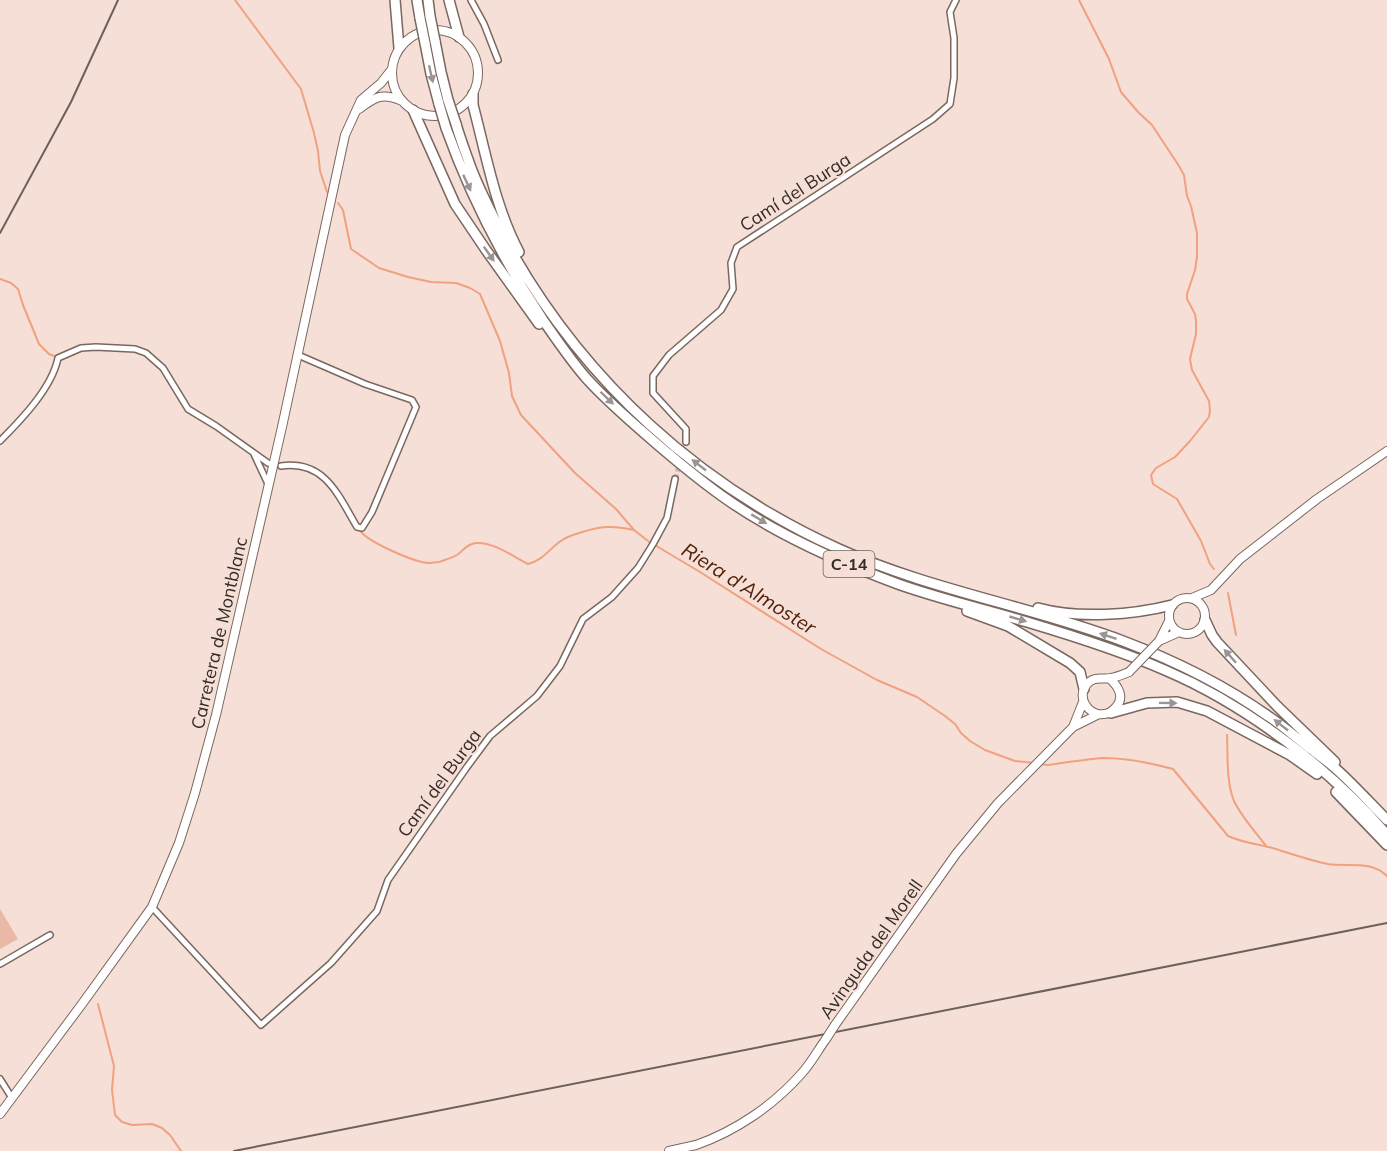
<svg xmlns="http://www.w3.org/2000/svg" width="1387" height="1151" viewBox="0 0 1387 1151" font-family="Mulish,sans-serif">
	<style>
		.green { fill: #eab9a5 }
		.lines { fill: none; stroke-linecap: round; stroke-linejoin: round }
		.stream { stroke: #f1a180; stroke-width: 2 }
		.street-tunnel { stroke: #cebbb3; stroke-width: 5; stroke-dasharray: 5 2.5; stroke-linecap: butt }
		.street-casing { stroke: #7a675f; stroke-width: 8 }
		.secondary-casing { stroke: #7a675f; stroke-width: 10 }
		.highway-casing { stroke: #7a675f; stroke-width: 12 }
		.street { stroke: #fff; stroke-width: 5 }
		.secondary { stroke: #fff; stroke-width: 8 }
		.highway { stroke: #fff; stroke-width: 9 }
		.rail { stroke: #6d605c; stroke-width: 2 }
		.secondary-bridge-casing { stroke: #7a675f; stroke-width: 10; stroke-linecap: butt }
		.highway-bridge-casing { stroke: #7a675f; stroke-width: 12; stroke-linecap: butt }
		.secondary-bridge { stroke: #fff; stroke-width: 8 }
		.highway-bridge { stroke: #fff; stroke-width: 9 }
		.oneway { fill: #9a9594 }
		.labels { text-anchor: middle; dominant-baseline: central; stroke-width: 4.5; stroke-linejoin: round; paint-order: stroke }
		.shield { fill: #f5dfd6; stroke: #6e615c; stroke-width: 1.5 }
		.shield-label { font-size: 16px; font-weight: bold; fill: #342b28 }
		.street-label { font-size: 18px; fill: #342b28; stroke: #f5dfd6 }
		.water-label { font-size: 20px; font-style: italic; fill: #512008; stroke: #f5dfd6 }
	</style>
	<rect width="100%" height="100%" fill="#f5dfd6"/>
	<path class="green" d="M 0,909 L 18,939 L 0,949 Z"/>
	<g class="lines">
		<path class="stream" d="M 235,0 L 301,89 L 314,133 L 318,151 L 320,171 L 327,192
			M 1079,0 L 1109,59 L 1121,92 L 1138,112 L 1152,125 L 1179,166 L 1184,175 L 1187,196 L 1191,206 L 1197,233 L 1197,257 L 1195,270 L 1187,294 L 1187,299 L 1195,314 L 1196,321 L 1196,334 L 1190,359 L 1192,370 L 1209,401 L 1210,410 L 1209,417 L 1190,441 L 1175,457 L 1156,468 L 1151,475 L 1153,484 L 1177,499 L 1201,541 L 1210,564 L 1214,569
			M 338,203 L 343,210 L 351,249 L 379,268 L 408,277 L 431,282 L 456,283 L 470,288 L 480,294 L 500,341 L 509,373 L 512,396 L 521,415 L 575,473 L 616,509 L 634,530 L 648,541 L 700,572 L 821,649 L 877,680 L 917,697 L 945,716 L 955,724 L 961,733 L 970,741 L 985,750 L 1015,761 L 1034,763
			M 0,279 L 11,283 L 18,289 L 23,305 L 39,344 L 49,354 L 54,356 L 59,355
			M 67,351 L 83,345 L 93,345
			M 296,463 L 308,466
			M 359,529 C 365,541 415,563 430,563 C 430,563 438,562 439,562 C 444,560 452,558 457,555 C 463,551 466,544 476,543 C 494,542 512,556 528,564 C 541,561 548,551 558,543 C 564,538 572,535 579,533 C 601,526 612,525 634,530
			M 1228,593 L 1236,635
			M 1227,735 C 1228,756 1226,781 1234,801 C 1241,816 1256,833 1267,847
			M 1040,764 L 1047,765 C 1066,763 1085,759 1103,758 C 1126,758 1151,763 1173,769 L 1228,836 C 1241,842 1255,844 1269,847 C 1289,853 1308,860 1328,864 C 1349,867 1371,860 1387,876
			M 98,1004 L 114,1066 L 112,1090 L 115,1115 L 122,1122 L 132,1125 L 152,1124 L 162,1128 L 170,1135 L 181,1151"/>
		<path class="street-tunnel" d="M 675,479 L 680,463"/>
		<defs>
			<path id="street" d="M 471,0 L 484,24 L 498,60
				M 0,441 C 21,420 52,388 58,358 L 81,348 L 96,347 L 135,349 L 146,353 L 163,368 L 188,409 L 216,426 L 268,463
				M 686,442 L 686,429 L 653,393 L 653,376 L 669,355 L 721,310 L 733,289 L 731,263 L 737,247 L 933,119 L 950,104 L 954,78 L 954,38 L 950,12 L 956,0
				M 254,454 L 269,486
				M 281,466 C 325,460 338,495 357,527 L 362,528 L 372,512 L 416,407 L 412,400 L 365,384 L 298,355
				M 152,907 L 261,1025 L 331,963 L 377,911 L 388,880 L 467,767 L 490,736 L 537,696 L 560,666 L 583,619 L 612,597 L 638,568 L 653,544 L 667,518 L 675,479
				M 0,964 L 50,935
				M 0,1079 L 12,1098"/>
			<path id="secondary" d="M392 73a43 43 0 1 1 86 0a43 43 0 1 1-86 0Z
				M 359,109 C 375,97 382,92 402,101
				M1169 616a18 18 0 1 1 36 0a18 18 0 1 1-36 0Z
				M 1192,598 L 1211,590 L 1240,559 L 1317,499 L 1387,451
				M 1159,641 L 1169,621
				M 1159,641 L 1179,632
				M 1110,679 C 1118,686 1125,697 1116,707 C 1098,728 1070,699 1089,682 C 1096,676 1103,680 1111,678 C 1117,677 1124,674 1129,672
				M 1073,727 L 1083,702
				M 835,1025 L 956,854 L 998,803 L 1073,727 L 1097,715
				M 0,1114 L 82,1004 L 152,907 L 179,843 L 195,793 L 216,715 L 282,427 L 345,135 L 361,100 L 381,83 L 392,69
				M 669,1151 C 678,1149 687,1147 696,1145 C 736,1131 774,1105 802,1073 C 811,1063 818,1050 826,1039"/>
			<path id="highway" d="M 395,0 L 399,48
				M 417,0 L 420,18
				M 428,0 L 430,16
				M 449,0 L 459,37
				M 435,41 L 441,72 L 448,100
				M 425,43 L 431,74 L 439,104
				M 473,94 L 473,105 C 486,154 495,207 519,252
				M 413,110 L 455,204 L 486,250 L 539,324
				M 456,124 C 460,138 465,151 470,165 C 480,193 495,220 509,247 C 584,381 699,486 839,549 C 930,590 1030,606 1123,641 C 1173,660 1224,685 1268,716 C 1282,725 1294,736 1307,746 C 1316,753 1326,760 1335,768 C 1353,784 1370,803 1387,820
				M 446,128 C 471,198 502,258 543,320 C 557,340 571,361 587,379 C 606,400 628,419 650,438 C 673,458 697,478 722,496 C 775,534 836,561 898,584 C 940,599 984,609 1027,622 C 1074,636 1122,651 1167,671 C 1246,705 1331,769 1387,835
				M 1038,608 C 1078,619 1133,615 1172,605
				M 967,611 L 1008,626 L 1070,663 L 1080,672 L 1084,689
				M 1205,620 L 1212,635 L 1217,642 L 1277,706 L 1335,762
				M 1111,713 L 1147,703 L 1177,702 L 1207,711 L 1290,755 L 1317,774
				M 1336,792 L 1387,845"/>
		</defs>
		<use href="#street" class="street-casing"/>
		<use href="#secondary" class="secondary-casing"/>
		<use href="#highway" class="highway-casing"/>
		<use href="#street" class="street"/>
		<use href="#secondary" class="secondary"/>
		<use href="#highway" class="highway"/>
		<path class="rail" d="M 0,233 L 71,102 L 118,0
			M 234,1151 L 1387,923"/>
		<defs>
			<path id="secondary-bridge" d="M 1129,672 L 1159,641
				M 826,1039 L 835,1025"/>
			<path id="highway-bridge" d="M 430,16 L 435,41
				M 420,18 L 425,43
				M 448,100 L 456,124
				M 439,104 L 446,128"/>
		</defs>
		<use href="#secondary-bridge" class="secondary-bridge-casing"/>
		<use href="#highway-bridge" class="highway-bridge-casing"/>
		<use href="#secondary-bridge" class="secondary-bridge"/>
		<use href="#highway-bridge" class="highway-bridge"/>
	</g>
	<defs><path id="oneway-solid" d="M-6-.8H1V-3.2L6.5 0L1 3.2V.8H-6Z" transform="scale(1.5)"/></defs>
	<g class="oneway">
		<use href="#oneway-solid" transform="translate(431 74) rotate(77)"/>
		<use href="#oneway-solid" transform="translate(467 183) rotate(65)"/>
		<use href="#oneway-solid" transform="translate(489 254) rotate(55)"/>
		<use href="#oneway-solid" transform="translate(607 398) rotate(44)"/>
		<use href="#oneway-solid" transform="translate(699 465) rotate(-142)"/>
		<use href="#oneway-solid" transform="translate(759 519) rotate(31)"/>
		<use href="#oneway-solid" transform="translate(1018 619) rotate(16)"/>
		<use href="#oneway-solid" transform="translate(1108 636) rotate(-162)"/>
		<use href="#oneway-solid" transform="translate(1230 656) rotate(-132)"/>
		<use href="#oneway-solid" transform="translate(1168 703) rotate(1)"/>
		<use href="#oneway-solid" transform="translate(1281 725) rotate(-142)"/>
	</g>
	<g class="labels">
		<rect class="shield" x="823.5" y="551" width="51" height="26" rx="4.5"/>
		<g class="shield-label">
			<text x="849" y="564">C-14</text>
		</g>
		<g class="street-label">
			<text transform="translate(795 192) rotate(-33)">Camí del Burga</text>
			<text transform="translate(219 633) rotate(-77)">Carretera de Montblanc</text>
			<text transform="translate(439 783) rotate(-54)">Camí del Burga</text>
			<text transform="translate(871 949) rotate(-55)">Avinguda del Morell</text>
		</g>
		<g class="water-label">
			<text transform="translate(749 588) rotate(32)">Riera d'Almoster</text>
		</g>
	</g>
</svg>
